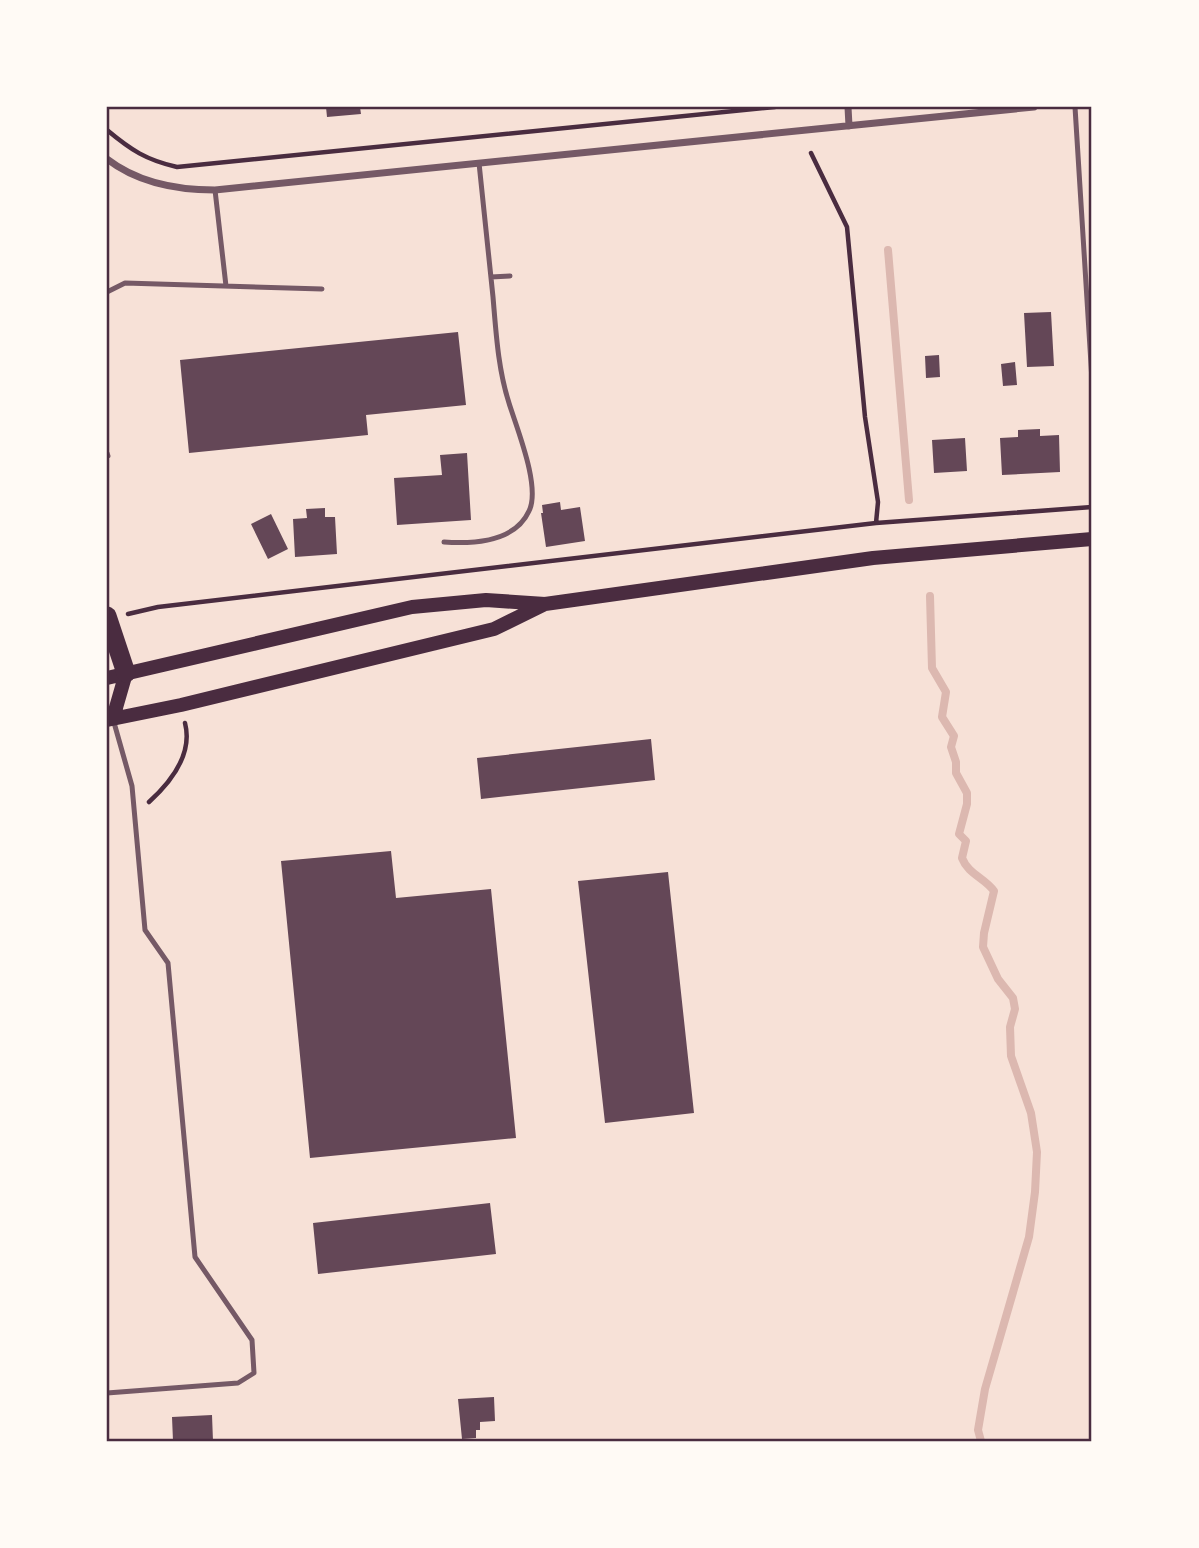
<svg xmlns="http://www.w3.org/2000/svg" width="1199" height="1548" viewBox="0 0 1199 1548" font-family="Helvetica,sans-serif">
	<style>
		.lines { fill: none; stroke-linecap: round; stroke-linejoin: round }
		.stream { stroke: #dcb8b0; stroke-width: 8 }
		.building { fill: #644757 }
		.path { stroke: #4a2c40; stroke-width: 4.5 }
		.service { stroke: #755966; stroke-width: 5 }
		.minor { stroke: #755966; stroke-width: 7 }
		.secondary { stroke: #4a2c40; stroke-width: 14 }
		.trunk { stroke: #4a2c40; stroke-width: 19 }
		.neatline { fill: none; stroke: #4a2c40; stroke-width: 2.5 }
	</style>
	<rect width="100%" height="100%" fill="#f7e1d7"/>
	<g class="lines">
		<path class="stream" d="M 888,250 L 909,500
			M 930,596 L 932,668 L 946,692 L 942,717 L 954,736 L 951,747 L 956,762 L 956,773 L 967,793 L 967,804 L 959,834 L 966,841 L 962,858 C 968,874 985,878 994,891 L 984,933 L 983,947 L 998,979 L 1013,998 L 1015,1009 L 1010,1027 L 1011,1056 L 1031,1113 L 1037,1152 L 1035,1192 L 1029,1237 L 985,1389 L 978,1430 L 981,1441"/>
	</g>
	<path class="building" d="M 326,107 L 360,107 L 361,114 L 327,117 Z
		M 1051,312 L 1054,366 L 1027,367 L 1024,313 Z
		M 458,332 L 466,405 L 366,415 L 368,435 L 189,453 L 180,360 Z
		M 939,355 L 940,377 L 926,378 L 925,356 Z
		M 1015,362 L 1017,385 L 1003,386 L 1001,364 Z
		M 1040,429 L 1040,436 L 1059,435 L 1060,472 L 1002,475 L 1000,438 L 1018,437 L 1018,430 Z
		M 965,438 L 967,471 L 934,473 L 932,440 Z
		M 467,453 L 471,520 L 397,525 L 394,478 L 442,475 L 440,455 Z
		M 560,502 L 561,510 L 580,507 L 585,541 L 546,547 L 541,513 L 543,513 L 542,505 Z
		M 325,508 L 325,517 L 335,517 L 337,554 L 295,557 L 293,519 L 307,518 L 306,509 Z
		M 271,514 L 288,549 L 268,559 L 251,524 Z
		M 651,739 L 655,780 L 481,799 L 477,758 Z
		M 391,851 L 396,898 L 491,889 L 516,1138 L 310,1158 L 281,861 Z
		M 668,872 L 694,1113 L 605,1123 L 578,881 Z
		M 490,1203 L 496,1254 L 318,1274 L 313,1223 Z
		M 494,1397 L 495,1421 L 480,1422 L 480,1430 L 476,1430 L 476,1438 L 462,1439 L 458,1399 Z
		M 212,1415 L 213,1441 L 173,1441 L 172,1417 Z"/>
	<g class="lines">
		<path class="path" d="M 107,130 C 131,150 146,160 177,167 L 775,107
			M 811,153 L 847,227 L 865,417 L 878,502 L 876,523
			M 128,614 L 158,607 L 876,523 L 1092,507
			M 149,802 C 171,782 193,754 185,723"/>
		<path class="service" d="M 1075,107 L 1092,380
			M 215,190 L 226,286
			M 491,277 L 510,276
			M 107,292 L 125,283 L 322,289
			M 107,453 L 108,456
			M 444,542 C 473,544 515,542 529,511 C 541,487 517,429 509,403 C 498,369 496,332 493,297 C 488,252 484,208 479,163
			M 107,1393 L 238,1383 L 254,1373 L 252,1340 L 195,1257 L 168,963 L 145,930 L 132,786 L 113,719"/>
		<path class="minor" d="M 848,107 L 849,126
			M 107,159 C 138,183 176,190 215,190 L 1034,107"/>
		<path class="secondary" d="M 107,678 L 412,607 L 486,600 L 545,604 L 873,558 L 1092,539
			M 108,714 L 113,718 L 126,673
			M 107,720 L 181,705 L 494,629 L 543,605"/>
		<path class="trunk" d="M 107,616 L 126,673"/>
	</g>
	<rect width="1199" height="1548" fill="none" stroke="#fffaf5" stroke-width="217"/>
	<rect x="108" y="108" width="982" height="1332" class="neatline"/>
</svg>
